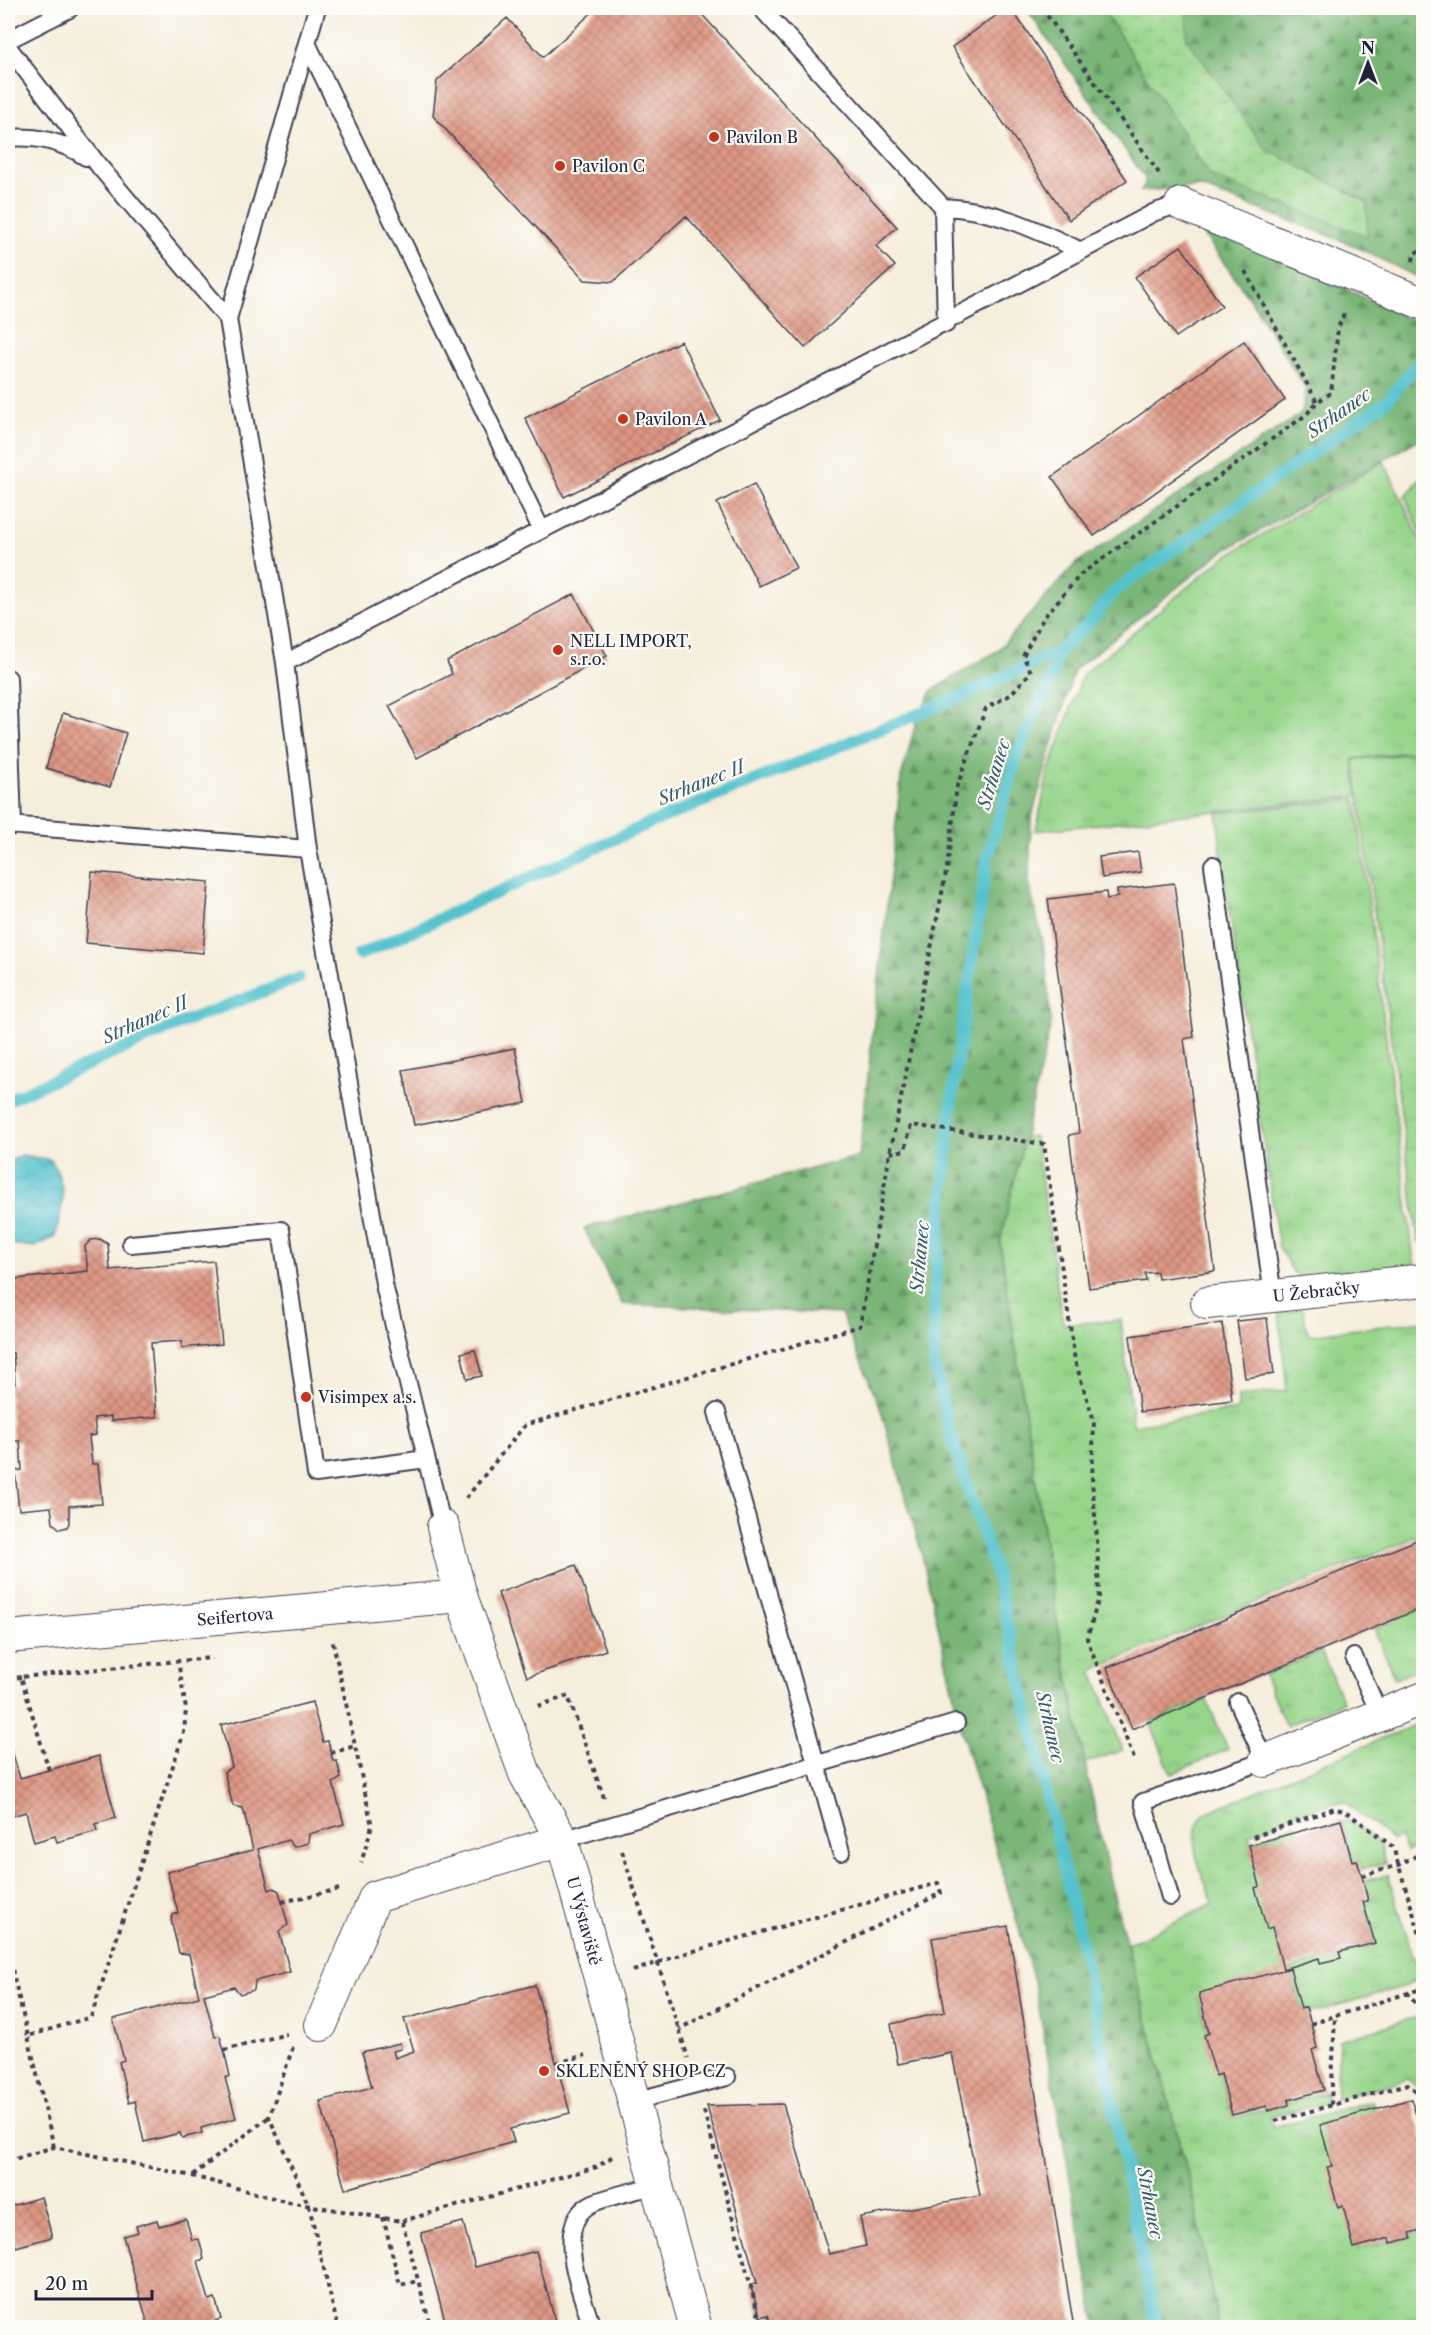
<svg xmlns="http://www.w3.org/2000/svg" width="1431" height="2335" viewBox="0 0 1431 2335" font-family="'Libre Caslon Text',serif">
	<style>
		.grass { fill: url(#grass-tufts); stroke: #5c7c63; stroke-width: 1.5 }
		.forest { fill: url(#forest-firs); stroke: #4e6c59; stroke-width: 1.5 }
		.wetland { fill: url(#wetland-marsh); stroke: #5c7c63; stroke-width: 1.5 }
		.water { fill: url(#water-waves); stroke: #3c7284; stroke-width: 1.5 }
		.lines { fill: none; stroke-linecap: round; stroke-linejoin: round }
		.stream { stroke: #55c2ce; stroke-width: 12 }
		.building { fill: url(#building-cross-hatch) }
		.service-casing { stroke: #424153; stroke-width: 20 }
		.minor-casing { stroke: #424153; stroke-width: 34 }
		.path { stroke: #424153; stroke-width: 4; stroke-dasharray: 4.5 4.5; stroke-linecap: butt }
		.service { stroke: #fff; stroke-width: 16 }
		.minor { stroke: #fff; stroke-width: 32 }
		.poi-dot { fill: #c8321e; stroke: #fdfcf7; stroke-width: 2 }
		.labels { text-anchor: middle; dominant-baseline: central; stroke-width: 4.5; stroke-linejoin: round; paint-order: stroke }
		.poi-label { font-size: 16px; fill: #22223b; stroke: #fdfcf7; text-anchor: start }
		.street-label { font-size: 16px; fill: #22223b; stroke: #fdfcf7 }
		.water-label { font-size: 18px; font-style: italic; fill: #345a6e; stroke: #fdfcf7 }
	</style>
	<defs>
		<pattern id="grass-tufts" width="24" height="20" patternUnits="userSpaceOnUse" patternTransform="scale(1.5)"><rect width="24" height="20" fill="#97d58b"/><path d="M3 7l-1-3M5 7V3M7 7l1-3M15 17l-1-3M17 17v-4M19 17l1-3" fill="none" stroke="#82b779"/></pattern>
		<pattern id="forest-firs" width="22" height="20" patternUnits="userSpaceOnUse" patternTransform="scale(1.5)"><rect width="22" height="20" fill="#79b677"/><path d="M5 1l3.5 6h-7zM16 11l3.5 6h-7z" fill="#639463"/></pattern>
		<pattern id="wetland-marsh" width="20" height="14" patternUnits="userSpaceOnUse" patternTransform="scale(1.5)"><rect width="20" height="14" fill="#97d58b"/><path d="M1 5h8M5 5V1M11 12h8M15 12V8" fill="none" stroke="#82b779"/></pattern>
		<pattern id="water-waves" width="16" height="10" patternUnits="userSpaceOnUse" patternTransform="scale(1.5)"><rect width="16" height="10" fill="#55c2ce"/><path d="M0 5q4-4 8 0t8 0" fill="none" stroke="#4aa6b2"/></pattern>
		<pattern id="building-cross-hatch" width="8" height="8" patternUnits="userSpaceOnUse" patternTransform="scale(1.5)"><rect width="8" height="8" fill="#df9784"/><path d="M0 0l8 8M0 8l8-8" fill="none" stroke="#b47b6d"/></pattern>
	</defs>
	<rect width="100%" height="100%" fill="#fdfcf7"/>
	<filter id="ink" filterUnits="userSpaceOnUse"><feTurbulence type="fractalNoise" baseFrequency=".0167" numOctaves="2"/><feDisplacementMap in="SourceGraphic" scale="12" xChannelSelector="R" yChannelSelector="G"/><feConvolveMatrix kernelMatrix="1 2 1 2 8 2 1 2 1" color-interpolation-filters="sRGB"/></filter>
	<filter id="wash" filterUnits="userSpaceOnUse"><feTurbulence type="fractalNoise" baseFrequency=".008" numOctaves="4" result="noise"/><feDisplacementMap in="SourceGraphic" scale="24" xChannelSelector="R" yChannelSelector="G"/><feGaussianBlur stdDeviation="1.35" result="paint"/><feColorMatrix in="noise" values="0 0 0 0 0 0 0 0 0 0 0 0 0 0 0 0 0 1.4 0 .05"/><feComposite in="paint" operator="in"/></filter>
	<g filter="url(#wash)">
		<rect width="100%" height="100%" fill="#f6eedc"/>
		<path class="grass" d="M 1384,461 L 1423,546 L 1423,750 L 1353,759 L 1358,796 L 1036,831 L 1048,773 L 1083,674 L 1220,560 Z
			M 1423,476 L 1423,538 L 1405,497 Z
			M 1423,752 L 1424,1240 L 1418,1241 L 1354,760 Z
			M 1356,799 L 1415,1269 L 1307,1280 L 1294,1273 L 1279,1248 L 1222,861 L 1217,813 Z
			M 1035,1136 L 1063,1324 L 1121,1320 L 1133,1425 L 1238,1410 L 1238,1396 L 1287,1391 L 1279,1312 L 1303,1309 L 1308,1335 L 1423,1321 L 1423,1534 L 1092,1670 L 1123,1750 L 1085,1763 L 1056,1616 L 1000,1242 L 1023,1138 Z
			M 1423,1607 L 1423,1667 L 1395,1679 L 1374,1628 Z
			M 1321,1651 L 1343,1702 L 1286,1726 L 1264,1675 Z
			M 1206,1699 L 1228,1749 L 1171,1774 L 1150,1722 Z
			M 1423,1724 L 1423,1847 L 1406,1852 L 1401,1837 L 1393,1840 L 1343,1801 L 1295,1814 L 1248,1835 L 1252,1843 L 1296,1824 L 1299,1834 L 1252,1849 L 1287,1972 L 1198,1998 L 1233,2118 L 1326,2092 L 1326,2103 L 1270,2117 L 1273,2127 L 1372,2101 L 1375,2112 L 1322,2129 L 1358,2249 L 1423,2231 L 1423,2327 L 1219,2327 L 1192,2190 L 1127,1944 L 1213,1904 C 1204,1876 1181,1838 1205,1813 L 1415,1725 Z
			M 1349,1820 L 1379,1843 L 1385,1863 L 1362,1869 L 1359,1860 L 1353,1862 L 1342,1822 Z
			M 1388,1875 L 1420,1978 L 1406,1986 L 1303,2015 L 1291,1969 L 1376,1944 L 1365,1904 L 1371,1902 L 1365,1881 Z
			M 1417,2017 L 1423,2025 L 1423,2091 L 1408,2079 L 1336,2099 L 1339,2040 Z"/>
		<path class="forest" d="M 1026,8 L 1423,8 L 1423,280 L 1346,242 L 1200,187 L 1141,191 L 1145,184 L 1145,178 Z
			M 1214,227 L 1423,325 L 1423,437 L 1219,554 L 1074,670 L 1031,819 L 1029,883 L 1045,953 L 1051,1024 L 1000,1242 L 1056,1616 L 1085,1763 L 1111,1885 L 1192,2190 L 1219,2327 L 1097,2327 L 1034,1981 L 962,1732 L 921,1551 L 880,1407 L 841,1314 L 622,1304 L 584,1228 L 859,1156 L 901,778 L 916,722 L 932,690 L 997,651 L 1076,563 L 1302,413 L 1306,389 L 1250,299 L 1201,231 Z"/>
		<path class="wetland" d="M 1102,8 L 1186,8 L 1187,39 L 1266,149 L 1367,202 L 1367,236 L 1211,177 Z"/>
		<path class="water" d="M 22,1155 L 51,1160 C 69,1190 63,1205 55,1237 L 35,1247 L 10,1244 L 8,1242 L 8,1162 Z"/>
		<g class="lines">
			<path class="stream" d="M 359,955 L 648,824 L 979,689 L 1059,651
				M 8,1100 L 186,1021 L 299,978
				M 1156,2328 L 1086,1963 L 995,1570 L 950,1433 L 934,1363 L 934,1299 L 952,1098 L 987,860 L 1019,749 L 1051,678 L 1059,651 L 1088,624 L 1116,590 L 1388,400 L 1424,355"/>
		</g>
		<g id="blocks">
			<path class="building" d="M 597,8 L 696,8 L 897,227 L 876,246 L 895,266 L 805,348 L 686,216 L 613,282 L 585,280 L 433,116 L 437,81 L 507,18 L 543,57 Z
				M 1007,8 L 1011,8 L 1127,180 L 1069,220 L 952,47 Z
				M 1181,246 L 1222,306 L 1176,337 L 1135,277 Z
				M 681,341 L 720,420 L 564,497 L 525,418 Z
				M 1244,341 L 1285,400 L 1094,536 L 1052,477 Z
				M 754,484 L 796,568 L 759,586 L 717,503 Z
				M 574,594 L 607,656 L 417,758 L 389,706 L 452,674 L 447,661 Z
				M 63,713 L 126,733 L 110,787 L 46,768 Z
				M 1138,852 L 1141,872 L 1102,878 L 1099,857 Z
				M 92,872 L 209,882 L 203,953 L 86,943 Z
				M 1174,883 L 1194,1037 L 1184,1039 L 1215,1271 L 1158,1279 L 1157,1272 L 1145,1273 L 1146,1281 L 1089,1288 L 1069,1135 L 1079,1133 L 1048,899 L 1106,892 L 1107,899 L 1118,897 L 1117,890 Z
				M 515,1048 L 526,1103 L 414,1125 L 403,1070 Z
				M 100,1239 L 108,1244 L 110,1270 L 214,1261 L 222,1344 L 182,1348 L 182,1341 L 151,1343 L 157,1417 L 111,1421 L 111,1416 L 94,1418 L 96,1435 L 89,1436 L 92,1464 L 98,1464 L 102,1504 L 69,1506 L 69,1523 L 67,1527 L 60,1529 L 53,1523 L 51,1507 L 19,1510 L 15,1471 L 22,1470 L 20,1441 L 13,1441 L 8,1385 L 15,1384 L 13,1353 L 8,1354 L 8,1280 L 88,1271 L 85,1246 L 91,1240 Z
				M 1267,1318 L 1274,1374 L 1245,1378 L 1237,1321 Z
				M 1222,1323 L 1232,1400 L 1140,1412 L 1130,1336 Z
				M 475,1350 L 482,1376 L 467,1379 L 461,1353 Z
				M 1424,1537 L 1424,1607 L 1132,1729 L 1107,1668 Z
				M 576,1565 L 606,1650 L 527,1677 L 498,1593 Z
				M 312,1702 L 323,1742 L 328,1741 L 333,1761 L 337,1761 L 341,1778 L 333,1783 L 344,1824 L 309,1834 L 308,1843 L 294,1847 L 288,1840 L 258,1849 L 269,1890 L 274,1888 L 279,1891 L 288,1925 L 279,1931 L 290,1972 L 255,1981 L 254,1990 L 240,1994 L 234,1987 L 204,1995 L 215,2037 L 220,2036 L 224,2050 L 230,2076 L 225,2078 L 236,2118 L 201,2128 L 202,2133 L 182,2138 L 180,2133 L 144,2142 L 135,2101 L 129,2103 L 119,2062 L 124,2060 L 113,2019 L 199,1997 L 189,1954 L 179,1953 L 171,1920 L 173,1915 L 178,1913 L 167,1872 L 253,1850 L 243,1808 L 233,1806 L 224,1772 L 232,1767 L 221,1725 Z
				M 11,1748 L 20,1778 L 99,1756 L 116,1818 L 95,1824 L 97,1831 L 57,1842 L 55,1836 L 34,1842 L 26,1812 L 8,1817 L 10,1824 L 8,1824 L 8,1749 Z
				M 1341,1820 L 1352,1861 L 1357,1860 L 1362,1876 L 1368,1901 L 1363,1902 L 1375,1943 L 1339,1952 L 1341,1958 L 1320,1963 L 1319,1958 L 1283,1969 L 1272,1927 L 1267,1929 L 1255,1888 L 1260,1886 L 1249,1845 Z
				M 1008,1926 L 1074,2328 L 772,2328 L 768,2315 L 760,2317 L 750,2284 L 757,2283 L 707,2106 L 783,2104 L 829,2254 L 866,2246 L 860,2217 L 980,2196 L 952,2053 L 898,2064 L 891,2024 L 945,2012 L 932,1938 Z
				M 1290,1968 L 1301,2009 L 1306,2007 L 1311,2024 L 1317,2048 L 1312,2050 L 1324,2090 L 1288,2100 L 1289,2105 L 1268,2111 L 1267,2106 L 1232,2115 L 1221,2074 L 1216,2076 L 1204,2035 L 1209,2033 L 1199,1993 Z
				M 535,1985 L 570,2113 L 510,2129 L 514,2142 L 345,2189 L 320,2101 L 372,2087 L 362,2052 L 400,2043 L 401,2049 L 393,2051 L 395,2058 L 414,2051 L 404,2019 Z
				M 1411,2099 L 1424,2140 L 1424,2229 L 1410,2233 L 1412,2238 L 1391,2243 L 1390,2238 L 1354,2248 L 1343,2206 L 1338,2208 L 1327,2167 L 1332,2166 L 1320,2125 Z
				M 41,2197 L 52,2237 L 16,2247 L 8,2220 L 8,2207 Z
				M 186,2219 L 192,2240 L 199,2239 L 204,2259 L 198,2261 L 209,2300 L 215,2298 L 221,2319 L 215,2321 L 216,2328 L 149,2328 L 123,2236 L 138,2232 L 136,2226 L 157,2220 L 159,2226 Z
				M 463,2222 L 475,2267 L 536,2251 L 557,2328 L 447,2328 L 421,2233 Z"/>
		</g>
	</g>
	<g filter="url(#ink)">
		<use href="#blocks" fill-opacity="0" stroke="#424153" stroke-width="1.5"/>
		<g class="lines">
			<defs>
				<path id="service" d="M 317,8 L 228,319 L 285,663 L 308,849 L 385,1289 L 443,1527
					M 761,8 L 943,207 C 994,209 1035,229 1081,251
					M 8,40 L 71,8
					M 307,43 L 541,529
					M 8,47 L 99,166 L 228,319
					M 8,138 C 37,136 61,141 86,157
					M 943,207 L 946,324
					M 285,663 C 574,512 866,365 1155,212 L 1181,204
					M 8,678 L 13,826
					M 8,825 L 308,849
					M 1213,865 L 1273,1296
					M 131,1244 L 281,1230 L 316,1474 L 426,1459
					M 717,1412 L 841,1852
					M 1354,1657 L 1380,1715
					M 562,1840 L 956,1723
					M 1170,1897 L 1143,1802 L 1265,1761 L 1238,1702
					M 634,2101 L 727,2077
					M 592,2328 C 583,2295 550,2223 593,2203 C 613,2195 636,2191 656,2185"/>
				<g id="minor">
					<path d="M 1181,204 L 1424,304"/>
					<path id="s1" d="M 1207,1303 L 1424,1280"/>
					<path id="s2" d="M 443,1527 L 461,1596 L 525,1774 L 562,1840 L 696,2328"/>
					<path id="s3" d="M 8,1637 L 461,1596"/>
					<path d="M 1265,1761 L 1424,1698"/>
					<path d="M 321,2025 L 375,1897 L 562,1840"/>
				</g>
			</defs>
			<use href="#service" class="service-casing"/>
			<use href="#minor" class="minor-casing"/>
			<path class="path" d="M 1042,8 L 1161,176
				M 1413,261 L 1414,254 L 1424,247
				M 1245,271 L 1317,402
				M 890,1153 L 905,1150 L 911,1125 L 1044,1144 L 1075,1361 L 1094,1421 L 1092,1481 L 1097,1538 L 1099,1597 L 1087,1639 L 1135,1761
				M 466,1498 L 525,1425 L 860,1326 L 890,1153 L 947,868 L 957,786 L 986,708 L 1010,695 L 1031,672 L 1023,656 L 1044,617 L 1081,574 L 1306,415 L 1317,402 L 1331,393 L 1338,328 L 1345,311
				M 333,1642 L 372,1826 L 361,1863
				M 8,1679 L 21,1677
				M 538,1706 L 568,1696 L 604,1798
				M 331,1753 L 355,1746
				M 49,1770 L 21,1677 L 178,1661
				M 1253,1837 L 1335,1808 L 1348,1813 L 1393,1847 L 1424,1948
				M 622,1851 L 688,2058
				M 1362,1876 L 1398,1865 L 1424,1852
				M 282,1902 L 340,1889
				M 8,1952 L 28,2036
				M 633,1971 L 683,1954 L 938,1883 L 941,1893 L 679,2029
				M 1407,1992 L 1424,2015
				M 1311,2024 L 1335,2016
				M 293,2047 L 269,2117 L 309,2206 L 338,2328
				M 224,2050 L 287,2034
				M 557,2063 L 586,2055
				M 1331,2105 L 1335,2016 L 1424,1988
				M 704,2111 L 762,2328
				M 1275,2121 L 1408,2084 L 1424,2098
				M 54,2147 L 28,2036 L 91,2017 L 184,1732 L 186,1709 L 178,1661 L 212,1658
				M 8,2161 L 54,2147 L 192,2176 L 288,2202 L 402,2221 L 431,2328
				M 193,2175 L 269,2117
				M 383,2217 L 400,2285 L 418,2281
				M 402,2221 L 597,2167 L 613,2156"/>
			<use href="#service" class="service"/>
			<use href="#minor" class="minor"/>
		</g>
	</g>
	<g class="poi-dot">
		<circle cx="714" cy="137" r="6"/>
		<circle cx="560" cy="166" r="6"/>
		<circle cx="623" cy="419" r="6"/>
		<circle cx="558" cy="650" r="6"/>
		<circle cx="306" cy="1397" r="6"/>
		<circle cx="544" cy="2071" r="6"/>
	</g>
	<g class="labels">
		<g class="poi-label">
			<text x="726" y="137">Pavilon B</text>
			<text x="572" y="166">Pavilon C</text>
			<text x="635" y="419">Pavilon A</text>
			<text x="570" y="641">NELL IMPORT,<tspan x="570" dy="18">s.r.o.</tspan></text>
			<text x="318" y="1397">Visimpex a.s.</text>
			<text x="556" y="2071">SKLENĚNÝ SHOP CZ</text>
		</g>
		<g class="street-label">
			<text stroke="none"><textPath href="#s1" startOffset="110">U Žebračky</textPath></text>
			<text stroke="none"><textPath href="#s3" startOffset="228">Seifertova</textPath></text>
			<text stroke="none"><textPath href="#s2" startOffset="420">U Výstaviště</textPath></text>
		</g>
		<g class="water-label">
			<text transform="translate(1339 413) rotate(-35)">Strhanec</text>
			<text transform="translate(994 774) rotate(-73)">Strhanec</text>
			<text transform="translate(701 783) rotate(-22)">Strhanec II</text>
			<text transform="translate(145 1020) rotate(-24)">Strhanec II</text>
			<text transform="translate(920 1257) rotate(-85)">Strhanec</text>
			<text transform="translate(1050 1727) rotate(77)">Strhanec</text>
			<text transform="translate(1150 2203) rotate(79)">Strhanec</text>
		</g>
	</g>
	<rect width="1431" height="2335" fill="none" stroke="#fdfcf7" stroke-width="30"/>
	<g transform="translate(1368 63)" stroke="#fdfcf7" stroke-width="4.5" paint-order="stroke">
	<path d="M0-4.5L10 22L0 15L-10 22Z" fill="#22223b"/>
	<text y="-9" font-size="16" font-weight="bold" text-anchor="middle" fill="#22223b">N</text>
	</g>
	<path d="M36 2290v9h116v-9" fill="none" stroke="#22223b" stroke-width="3"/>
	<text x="45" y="2290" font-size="18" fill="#22223b" stroke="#fdfcf7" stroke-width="4.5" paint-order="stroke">20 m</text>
</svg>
